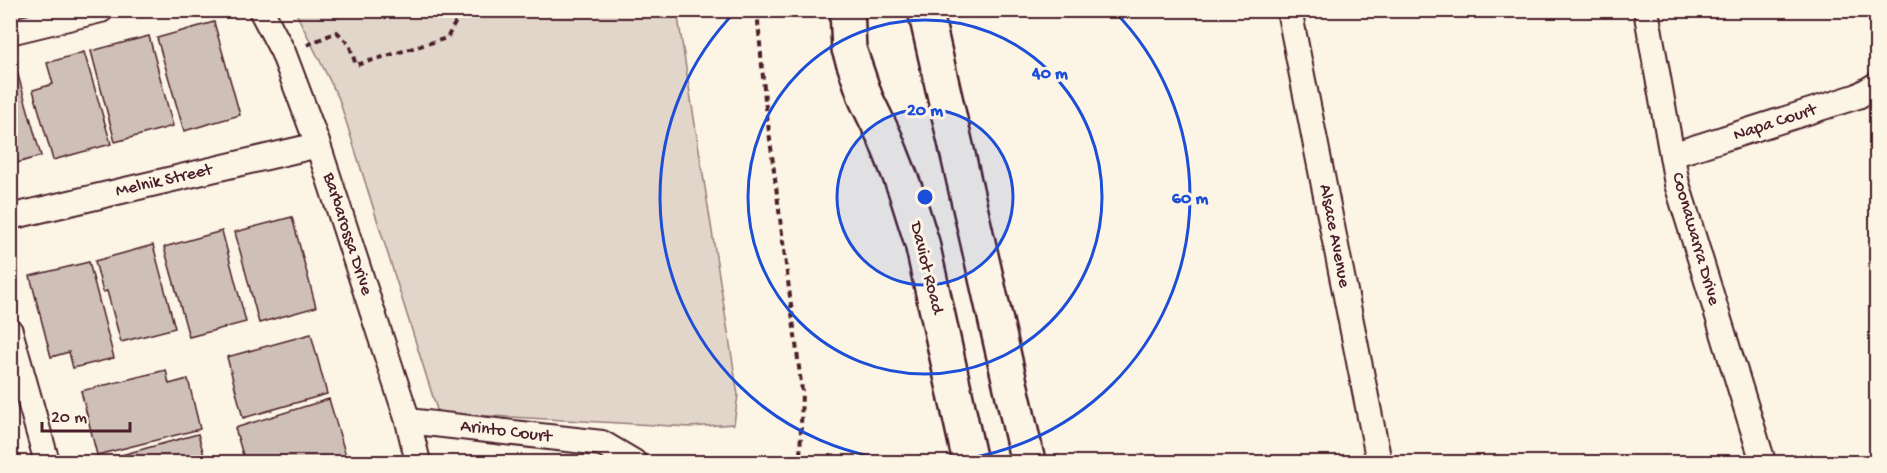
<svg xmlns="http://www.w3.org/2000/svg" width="1887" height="473" viewBox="0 0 1887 473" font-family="'Gochi Hand',sans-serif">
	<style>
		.green { fill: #e2d5ca; stroke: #967a7a; stroke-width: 1.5 }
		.building { fill: #cfc0b7; stroke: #4a1f2b; stroke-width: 1.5 }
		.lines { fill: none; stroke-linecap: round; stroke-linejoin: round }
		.street-casing { stroke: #4a1f2b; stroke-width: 28 }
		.secondary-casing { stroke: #4a1f2b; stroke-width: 38 }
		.path { stroke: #4a1f2b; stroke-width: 4; stroke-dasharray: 6 4.5; stroke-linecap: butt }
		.street { stroke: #fcf5e5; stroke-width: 24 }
		.secondary { stroke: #fcf5e5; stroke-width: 33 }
		.ring { fill: none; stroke: #1d4ed8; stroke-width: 3 }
		.labels { text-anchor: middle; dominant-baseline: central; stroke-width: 6; stroke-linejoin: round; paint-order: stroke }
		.street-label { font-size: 18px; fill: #4a1f2b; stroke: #fcf5e5 }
		.centre { fill: #1d4ed8; stroke: #fcf5e5; stroke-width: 3 }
		.ring-label { font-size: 18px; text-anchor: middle; font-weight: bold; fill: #1d4ed8; stroke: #fcf5e5; stroke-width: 6; stroke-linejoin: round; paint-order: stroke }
	</style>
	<rect width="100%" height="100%" fill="#fcf5e5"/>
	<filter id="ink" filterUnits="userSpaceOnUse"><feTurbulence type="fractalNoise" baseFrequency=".0167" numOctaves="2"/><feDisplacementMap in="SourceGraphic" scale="12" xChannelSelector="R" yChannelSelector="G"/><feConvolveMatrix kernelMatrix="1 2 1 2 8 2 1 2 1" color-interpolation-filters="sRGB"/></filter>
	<g filter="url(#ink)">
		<path class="green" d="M 295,11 L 677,11 L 738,395 L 734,424 L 690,427 L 438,413 L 339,99 Z"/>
		<path class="building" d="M 214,22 L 240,115 L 184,131 L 157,38 Z
			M 149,36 L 173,126 L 115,142 L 91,51 Z
			M 84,52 L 111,144 L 53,160 L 33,90 L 53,84 L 47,63 Z
			M 16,68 L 41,156 L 10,165 L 10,70 Z
			M 292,217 L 316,307 L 259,323 L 235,232 Z
			M 222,231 L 246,322 L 189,337 L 164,247 Z
			M 153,245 L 175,328 L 121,342 L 107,291 L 103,292 L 95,261 Z
			M 89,262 L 114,358 L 73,368 L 69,352 L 51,357 L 30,276 Z
			M 311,334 L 327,394 L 243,418 L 227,357 Z
			M 166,370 L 169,384 L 188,379 L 200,429 L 97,455 L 81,391 Z
			M 329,399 L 346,456 L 325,462 L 245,462 L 235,428 Z
			M 198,434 L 206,462 L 96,462 Z"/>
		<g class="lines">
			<defs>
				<path id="street" d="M 261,10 L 283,52 L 318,145 L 408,421 L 418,462
					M 1289,10 L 1379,462
					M 1646,10 L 1677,184 L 1763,462
					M 10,32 L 101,10
					M 1672,155 L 1858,96 L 1876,85
					M 10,217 L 318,145
					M 10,331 L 47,462
					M 408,421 L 602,443 L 634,462"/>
				<path id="secondary" d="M 847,10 L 849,49 L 866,99 L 885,138 L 905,189 L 922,243 L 970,462
					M 925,10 L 1028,462"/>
			</defs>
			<use href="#street" class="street-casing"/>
			<use href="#secondary" class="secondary-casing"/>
			<path class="path" d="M 757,10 L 765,100 L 802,391 L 800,462
				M 307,45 L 337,32 L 349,44 L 356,65 L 447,38 L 462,10"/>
			<use href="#street" class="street"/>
			<use href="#secondary" class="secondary"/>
		</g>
	</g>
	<circle cx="925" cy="197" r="88" fill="#1d4ed8" fill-opacity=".12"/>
	<g class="ring">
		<circle cx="925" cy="197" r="88"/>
		<circle cx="925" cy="197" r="177"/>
		<path d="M1114 11A265 265 0 1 1 736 11"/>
	</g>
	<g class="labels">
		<g class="street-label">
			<text transform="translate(1775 123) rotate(-18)">Napa Court</text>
			<text transform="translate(164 181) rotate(-13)">Melnik Street</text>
			<text transform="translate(347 234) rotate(72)">Barbarossa Drive</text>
			<text transform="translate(1334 236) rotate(79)">Alsace Avenue</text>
			<text transform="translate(1695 239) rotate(74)">Coonawarra Drive</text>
			<text transform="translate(926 268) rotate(76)">Daviot Road</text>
			<text transform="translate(506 432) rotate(7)">Arinto Court</text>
		</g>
	</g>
	<circle cx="925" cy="197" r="9" class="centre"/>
	<g class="ring-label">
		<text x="1050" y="78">40 m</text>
		<text x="925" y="115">20 m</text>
		<text x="1190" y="203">60 m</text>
	</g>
	<rect width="1887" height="473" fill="none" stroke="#fcf5e5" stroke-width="36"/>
	<rect x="18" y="18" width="1851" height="437" fill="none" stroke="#4a1f2b" stroke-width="2" filter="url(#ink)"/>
	<path d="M42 422v9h88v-9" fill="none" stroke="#4a1f2b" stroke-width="3"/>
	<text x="51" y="422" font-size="18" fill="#4a1f2b" stroke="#fcf5e5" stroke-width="4.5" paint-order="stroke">20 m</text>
</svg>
